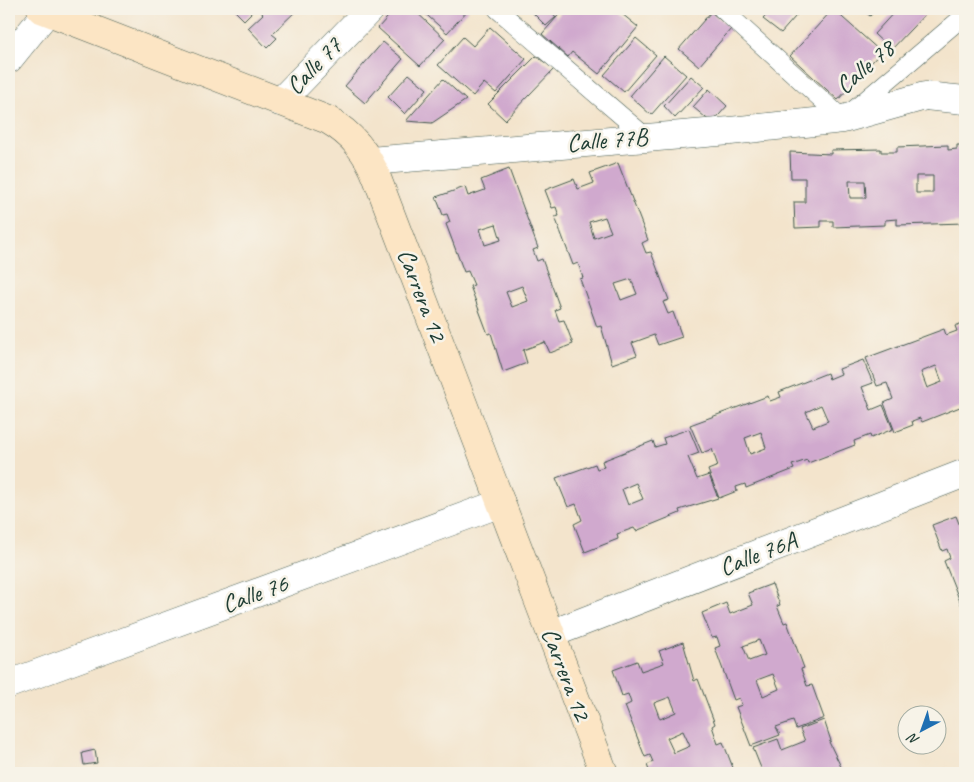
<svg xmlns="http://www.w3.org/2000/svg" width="974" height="782" viewBox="0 0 974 782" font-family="Caveat,sans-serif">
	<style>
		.building { fill: #d0a9ce; fill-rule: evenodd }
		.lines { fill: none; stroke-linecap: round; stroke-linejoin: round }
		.service-casing { stroke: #3f564b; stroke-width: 19 }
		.minor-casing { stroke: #3f564b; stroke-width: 29 }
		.secondary-casing { stroke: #3f564b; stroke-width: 29 }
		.service { stroke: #fff; stroke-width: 18 }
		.minor { stroke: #fff; stroke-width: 28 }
		.secondary { stroke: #fce5c4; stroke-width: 28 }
		.labels { text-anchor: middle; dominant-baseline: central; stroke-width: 5; stroke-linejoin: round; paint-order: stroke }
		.street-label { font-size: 25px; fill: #1f3d34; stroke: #f7f3e8 }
	</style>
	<rect width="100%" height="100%" fill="#f7f3e8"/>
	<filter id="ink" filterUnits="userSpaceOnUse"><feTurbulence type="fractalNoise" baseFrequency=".02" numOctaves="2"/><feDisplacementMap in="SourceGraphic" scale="10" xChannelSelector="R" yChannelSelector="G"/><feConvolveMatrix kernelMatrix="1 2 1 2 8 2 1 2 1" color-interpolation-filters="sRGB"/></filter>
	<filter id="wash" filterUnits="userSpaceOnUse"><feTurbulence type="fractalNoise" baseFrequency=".0096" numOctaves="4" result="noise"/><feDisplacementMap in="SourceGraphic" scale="20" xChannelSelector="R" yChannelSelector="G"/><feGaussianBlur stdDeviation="1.12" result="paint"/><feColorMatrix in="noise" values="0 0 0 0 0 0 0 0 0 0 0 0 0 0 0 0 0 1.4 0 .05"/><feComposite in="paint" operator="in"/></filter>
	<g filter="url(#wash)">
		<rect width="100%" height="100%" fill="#f3e4cc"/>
		<g id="blocks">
			<path class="building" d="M 233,9 L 255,9 L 244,20 Z
				M 258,9 L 298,9 L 272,34 L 277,38 L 267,48 L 248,28 L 263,14 Z
				M 395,9 L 413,9 L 445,39 L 420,66 L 378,28 Z
				M 420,9 L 469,9 L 447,33 Z
				M 535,9 L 549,9 L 556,17 L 546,26 L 532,12 Z
				M 564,9 L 616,9 L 638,27 L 599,74 L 572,52 L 568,57 L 542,34 Z
				M 772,9 L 802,9 L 781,33 L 763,19 Z
				M 833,9 L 881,52 L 838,100 L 790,56 Z
				M 862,9 L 877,9 L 870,16 Z
				M 897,9 L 930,9 L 891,50 L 874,34 Z
				M 711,12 L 731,29 L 699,66 L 679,49 Z
				M 490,27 L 526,59 L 496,93 L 484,83 L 473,96 L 438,65 L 463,37 L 473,46 Z
				M 636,38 L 656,55 L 624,92 L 604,75 Z
				M 383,42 L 403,59 L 365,103 L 345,86 Z
				M 536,56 L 554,69 L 505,120 L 488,104 Z
				M 664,56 L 686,75 L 651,115 L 630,96 Z
				M 409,74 L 427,89 L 405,114 L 388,97 Z
				M 691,76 L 704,87 L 675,118 L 664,106 Z
				M 443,79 L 466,100 L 432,123 L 406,121 Z
				M 709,89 L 727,106 L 712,123 L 693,107 Z
				M 948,145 L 948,150 L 957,149 L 957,145 L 965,145 L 965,223 L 897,225 L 897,219 L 885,220 L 885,225 L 833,227 L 833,221 L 821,221 L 821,227 L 795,228 L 794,202 L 805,202 L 805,178 L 791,178 L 790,152 L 831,154 L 831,150 L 881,149 L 881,152 L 897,152 L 897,147 ZM 916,176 L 933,176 L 933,193 L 916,193 ZM 849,181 L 865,181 L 866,198 L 850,198 Z
				M 618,163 L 648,240 L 642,243 L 646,253 L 651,252 L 669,300 L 663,302 L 668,314 L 673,312 L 682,337 L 658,345 L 654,335 L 632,343 L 637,355 L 612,364 L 601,326 L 597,327 L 580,279 L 583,278 L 578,263 L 573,265 L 555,217 L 559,216 L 556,207 L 552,208 L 545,190 L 574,179 L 578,189 L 594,183 L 590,173 ZM 605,217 L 611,232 L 594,238 L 589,222 ZM 631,279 L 637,294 L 621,300 L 615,284 Z
				M 509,169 L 538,248 L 533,250 L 537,261 L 542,259 L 560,308 L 555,310 L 559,321 L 564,320 L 573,344 L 550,353 L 545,342 L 523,350 L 527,363 L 503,372 L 491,333 L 488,334 L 470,286 L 474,285 L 468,271 L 464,272 L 446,224 L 450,222 L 447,214 L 443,215 L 436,197 L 465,187 L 468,196 L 485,190 L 481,180 ZM 496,224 L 501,240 L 485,245 L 480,229 ZM 522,286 L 528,301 L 512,307 L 506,292 Z
				M 965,322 L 965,405 L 922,422 L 920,418 L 912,421 L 913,425 L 895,432 L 884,403 L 893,399 L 887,383 L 877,386 L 866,358 L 944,329 L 946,335 L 957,331 L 955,326 ZM 936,366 L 942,382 L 927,388 L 921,372 Z
				M 863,360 L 873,383 L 862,387 L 871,410 L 883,405 L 893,429 L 871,438 L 870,435 L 854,441 L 855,445 L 808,463 L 807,460 L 792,465 L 794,469 L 746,488 L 745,484 L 736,487 L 737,491 L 719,498 L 708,470 L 718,466 L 712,449 L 702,453 L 690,425 L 768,396 L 770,401 L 781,397 L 779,392 L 827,373 L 829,379 L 841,374 L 839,369 ZM 821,405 L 828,421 L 813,427 L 806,412 ZM 761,432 L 766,448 L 750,454 L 745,438 Z
				M 689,429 L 699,453 L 688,457 L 697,479 L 709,475 L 718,498 L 679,510 L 680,513 L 636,531 L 634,528 L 617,534 L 618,539 L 585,552 L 574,524 L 582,520 L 576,504 L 568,507 L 556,478 L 595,464 L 597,469 L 604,467 L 602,461 L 653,441 L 655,447 L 665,444 L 663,438 ZM 636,483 L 643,499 L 628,505 L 622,489 Z
				M 956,516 L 960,526 L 965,524 L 965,614 L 944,561 L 950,558 L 947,549 L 942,551 L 932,525 Z
				M 772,584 L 780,605 L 777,606 L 784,623 L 787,622 L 804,668 L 801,669 L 807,686 L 812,685 L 824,718 L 796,729 L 793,721 L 776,727 L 780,735 L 751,746 L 736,707 L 742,705 L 739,698 L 734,700 L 715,648 L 720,646 L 717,637 L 712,638 L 702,613 L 726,603 L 730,614 L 753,605 L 748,593 ZM 759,640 L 765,655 L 749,661 L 743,646 ZM 773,674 L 779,689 L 763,696 L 757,680 Z
				M 683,642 L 694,681 L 698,679 L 715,724 L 712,726 L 718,744 L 723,742 L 735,773 L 650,773 L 647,765 L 653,762 L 650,755 L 645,757 L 625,706 L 631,703 L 628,694 L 622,696 L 613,670 L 637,661 L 641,671 L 664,663 L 659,651 ZM 670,697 L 676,712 L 660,719 L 654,703 ZM 683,731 L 690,746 L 674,753 L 667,738 Z
				M 824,720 L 831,741 L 829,742 L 844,773 L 763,773 L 753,748 L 778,739 L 782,750 L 805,741 L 800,729 Z
				M 95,750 L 97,763 L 84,765 L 82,753 Z"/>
		</g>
	</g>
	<g filter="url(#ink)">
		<use href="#blocks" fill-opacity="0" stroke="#3f564b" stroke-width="1"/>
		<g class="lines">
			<defs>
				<path id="service" d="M 497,9 L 646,137
					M 722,9 L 843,119 L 965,15"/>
				<path id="minor" d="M 9,59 L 47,12
					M 280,102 L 370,9
					M 370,161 L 730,131 L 843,119 L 925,96 L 965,100
					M 551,634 L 965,473
					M 9,684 L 501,503"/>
				<path id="secondary" d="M 41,9 L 328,120 C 352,134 367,152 377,178 L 604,773"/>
			</defs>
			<use href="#service" class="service-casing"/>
			<use href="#minor" class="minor-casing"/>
			<use href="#secondary" class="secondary-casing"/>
			<use href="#service" class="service"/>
			<use href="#minor" class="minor"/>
			<use href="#secondary" class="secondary"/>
		</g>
	</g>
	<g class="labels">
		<g class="street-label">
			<text transform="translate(314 66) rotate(-46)">Calle 77</text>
			<text transform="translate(865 67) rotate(-40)">Calle 78</text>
			<text transform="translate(607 140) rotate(-5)">Calle 77B</text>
			<text transform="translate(422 295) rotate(69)">Carrera 12</text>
			<text transform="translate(758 554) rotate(-21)">Calle 76A</text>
			<text transform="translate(255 594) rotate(-20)">Calle 76</text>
			<text transform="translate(566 674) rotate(69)">Carrera 12</text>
		</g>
	</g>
	<rect width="974" height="782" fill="none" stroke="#f7f3e8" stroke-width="30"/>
	<g transform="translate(922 730) rotate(221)"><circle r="24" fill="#f7f3e8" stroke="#a1aaa0"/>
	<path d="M0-4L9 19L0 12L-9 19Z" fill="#1f6fb2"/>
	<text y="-8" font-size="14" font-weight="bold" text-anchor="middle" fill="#1f3d34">N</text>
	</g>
</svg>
